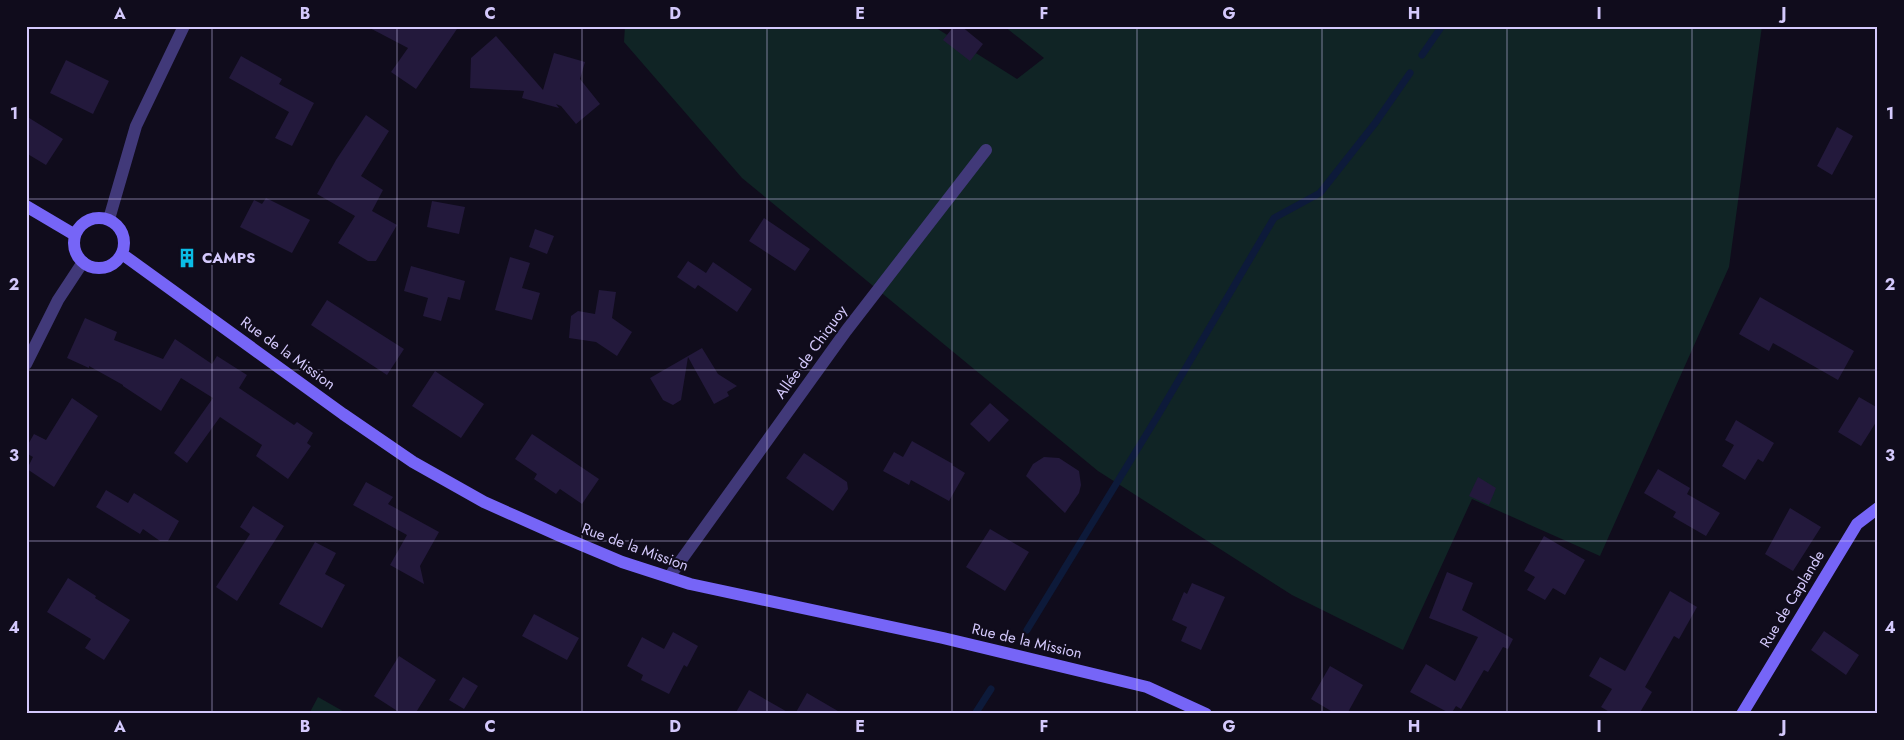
<svg xmlns="http://www.w3.org/2000/svg" width="1904" height="740" viewBox="0 0 1904 740" font-family="Jost,sans-serif">
	<style>
		.green { fill: #102425 }
		.lines { fill: none; stroke-linecap: round; stroke-linejoin: round }
		.stream { stroke: #0d1a3a; stroke-width: 7 }
		.building { fill: #23193c }
		.street { stroke: #413979; stroke-width: 12 }
		.secondary { stroke: #7665f7; stroke-width: 12 }
		.grid { fill: none; stroke: #d4c9fc; stroke-width: 1; stroke-opacity: 0.55 }
		.labels { text-anchor: middle; dominant-baseline: central; stroke-width: 4; stroke-linejoin: round; paint-order: stroke }
		.poi-label { font-size: 15px; font-weight: bold; fill: #d4c9fc; stroke: #100c1c; text-anchor: start }
		.street-label { font-size: 15px; fill: #d4c9fc; stroke: #100c1c }
		.neatline { fill: none; stroke: #d4c9fc; stroke-width: 2 }
		.grid-label { font-size: 16px; text-anchor: middle; font-weight: bold; fill: #d4c9fc }
	</style>
	<rect width="100%" height="100%" fill="#100c1c"/>
	<path class="green" d="M 625,26 L 933,26 L 1017,79 L 1044,58 L 1004,26 L 1762,26 L 1729,267 L 1600,556 L 1472,499 L 1403,650 L 1292,595 L 1098,471 L 742,178 L 624,42 Z
		M 318,697 L 348,714 L 309,714 Z"/>
	<g class="lines">
		<path class="stream" d="M 1422,55 L 1442,26
			M 1027,630 L 1157,417 L 1274,218 L 1320,193 L 1376,122 L 1410,73
			M 975,714 L 991,689"/>
	</g>
	<path class="building" d="M 366,26 L 459,26 L 416,89 L 391,72 L 408,48 Z
		M 954,26 L 961,26 L 983,44 L 970,61 L 943,40 Z
		M 496,36 L 543,90 L 554,53 L 585,62 L 580,79 L 600,104 L 576,124 L 561,106 L 556,104 L 559,108 L 522,98 L 524,91 L 470,88 L 471,58 Z
		M 241,56 L 282,79 L 279,84 L 314,103 L 292,146 L 275,138 L 289,112 L 229,78 Z
		M 66,60 L 109,81 L 93,114 L 50,93 Z
		M 366,115 L 389,131 L 361,176 L 383,190 L 372,211 L 397,225 L 376,261 L 368,261 L 338,243 L 355,216 L 317,194 L 336,160 Z
		M 26,116 L 63,139 L 46,165 L 26,153 Z
		M 1837,127 L 1853,136 L 1832,175 L 1817,166 Z
		M 266,198 L 310,220 L 292,253 L 240,227 L 254,200 L 262,204 Z
		M 432,201 L 465,207 L 459,234 L 427,227 Z
		M 764,218 L 810,249 L 795,271 L 749,241 Z
		M 535,229 L 554,236 L 547,254 L 529,247 Z
		M 510,257 L 530,263 L 522,288 L 540,293 L 532,320 L 495,310 Z
		M 688,261 L 706,273 L 713,262 L 752,289 L 737,312 L 698,285 L 695,289 L 677,277 Z
		M 411,266 L 465,281 L 460,300 L 448,297 L 441,321 L 423,316 L 428,298 L 404,291 Z
		M 599,290 L 616,292 L 612,318 L 632,332 L 617,356 L 596,342 L 569,338 L 571,316 L 578,311 L 595,314 Z
		M 1760,297 L 1854,351 L 1838,380 L 1773,343 L 1769,351 L 1739,334 Z
		M 327,300 L 404,349 L 387,375 L 311,325 Z
		M 85,318 L 117,332 L 114,340 L 163,359 L 175,339 L 212,364 L 217,356 L 247,375 L 239,388 L 294,425 L 297,422 L 313,433 L 307,443 L 311,446 L 288,479 L 256,456 L 262,445 L 220,417 L 187,463 L 174,453 L 213,398 L 181,378 L 161,411 L 123,386 L 123,385 L 89,366 L 89,368 L 67,358 Z
		M 702,348 L 718,374 L 737,386 L 727,392 L 729,396 L 714,404 L 688,357 L 681,400 L 673,405 L 663,400 L 650,378 Z
		M 435,371 L 484,404 L 461,438 L 412,406 Z
		M 1859,397 L 1878,408 L 1878,419 L 1861,446 L 1838,432 Z
		M 72,398 L 98,416 L 54,487 L 27,469 L 33,457 L 26,453 L 26,448 L 34,434 L 46,440 Z
		M 990,403 L 1009,420 L 989,442 L 970,424 Z
		M 1736,420 L 1774,443 L 1763,462 L 1758,459 L 1745,480 L 1722,466 L 1734,445 L 1725,440 Z
		M 532,434 L 599,479 L 582,504 L 560,489 L 556,494 L 534,479 L 537,474 L 515,459 Z
		M 912,441 L 953,464 L 952,465 L 965,473 L 949,501 L 911,480 L 909,485 L 883,471 L 894,452 L 903,457 Z
		M 804,453 L 847,482 L 848,489 L 833,511 L 786,478 Z
		M 1044,457 L 1059,458 L 1079,471 L 1081,485 L 1079,493 L 1065,513 L 1026,476 L 1033,464 Z
		M 1658,469 L 1690,488 L 1687,494 L 1720,513 L 1706,536 L 1673,517 L 1676,512 L 1644,493 Z
		M 1478,477 L 1496,488 L 1489,505 L 1469,496 Z
		M 366,482 L 393,497 L 388,504 L 439,532 L 420,566 L 424,584 L 390,565 L 407,535 L 353,505 Z
		M 106,490 L 128,503 L 134,493 L 179,521 L 168,541 L 160,541 L 143,529 L 140,534 L 96,507 Z
		M 253,506 L 284,526 L 237,601 L 216,587 L 250,534 L 240,527 Z
		M 1790,508 L 1821,527 L 1793,571 L 1765,554 Z
		M 990,529 L 1029,552 L 1005,591 L 966,567 Z
		M 1544,536 L 1585,560 L 1565,595 L 1553,588 L 1545,600 L 1527,590 L 1535,577 L 1524,571 Z
		M 315,542 L 336,553 L 325,574 L 345,585 L 322,628 L 279,604 Z
		M 1447,572 L 1473,583 L 1462,610 L 1513,639 L 1508,649 L 1503,647 L 1488,672 L 1484,670 L 1461,709 L 1456,706 L 1451,714 L 1410,692 L 1426,664 L 1455,681 L 1478,637 L 1429,618 Z
		M 68,578 L 96,596 L 95,598 L 130,620 L 104,660 L 85,648 L 91,639 L 47,612 Z
		M 1192,583 L 1225,597 L 1201,650 L 1181,641 L 1187,627 L 1172,620 L 1184,592 L 1187,594 Z
		M 1670,591 L 1697,607 L 1679,639 L 1674,636 L 1645,687 L 1652,692 L 1639,714 L 1613,714 L 1601,707 L 1612,689 L 1589,676 L 1600,657 L 1625,671 Z
		M 534,614 L 579,638 L 567,660 L 522,636 Z
		M 1824,631 L 1859,655 L 1846,675 L 1811,650 Z
		M 673,632 L 698,646 L 687,667 L 684,665 L 669,694 L 641,680 L 643,675 L 627,666 L 642,637 L 664,649 Z
		M 399,656 L 436,680 L 415,714 L 402,714 L 374,696 Z
		M 1330,666 L 1363,685 L 1347,714 L 1336,714 L 1311,699 Z
		M 463,677 L 478,686 L 464,709 L 449,700 Z
		M 749,690 L 791,714 L 735,714 Z
		M 807,693 L 843,714 L 795,714 Z"/>
	<g class="lines">
		<path class="street" d="M 109,219 L 136,126 L 184,26
			M 26,364 L 58,300 L 83,262
			M 669,577 L 846,331 L 986,150"/>
		<path class="secondary" d="M 26,206 L 75,235
			M74 243a25 25 0 1 1 50 0a25 25 0 1 1-50 0Z
			M 122,254 L 343,414 L 413,462 L 484,502 L 558,535 L 622,562 L 690,584 L 943,638 L 1147,687 L 1206,714
			M 1742,714 L 1857,524 L 1878,508"/>
	</g>
	<path class="grid" d="M 212,26 L 212,714M 397,26 L 397,714M 582,26 L 582,714M 767,26 L 767,714M 952,26 L 952,714M 1137,26 L 1137,714M 1322,26 L 1322,714M 1507,26 L 1507,714M 1692,26 L 1692,714M 26,199 L 1878,199M 26,370 L 1878,370M 26,541 L 1878,541"/>
	<defs>
		<symbol id="building-bare" viewBox="-9 -9 18 18"><path d="M-4-6H4V6H1V3H-1V6H-4ZM-2.5-4.3h1.7v1.8h-1.7ZM.8-4.3h1.7v1.8H.8ZM-2.5-1h1.7V.8h-1.7ZM.8-1h1.7V.8H.8Z" fill="#0bbde6" stroke="#100c1c" stroke-width="2.5" paint-order="stroke"/></symbol>
	</defs>
	<g fill-rule="evenodd">
		<use href="#building-bare" x="173" y="244" width="28" height="28"/>
	</g>
	<g class="labels">
		<g class="poi-label">
			<text x="202" y="258">CAMPS</text>
		</g>
		<g class="street-label">
			<text transform="translate(811 352) rotate(-54)">Allée de Chiquoy</text>
			<text transform="translate(288 353) rotate(36)">Rue de la Mission</text>
			<text transform="translate(635 547) rotate(20)">Rue de la Mission</text>
			<text transform="translate(1792 599) rotate(-59)">Rue de Caplande</text>
			<text transform="translate(1027 641) rotate(13)">Rue de la Mission</text>
		</g>
	</g>
	<rect width="1904" height="740" fill="none" stroke="#100c1c" stroke-width="55"/>
	<rect x="28" y="28" width="1848" height="684" class="neatline"/>
	<g class="grid-label">
		<text x="120" y="19">A</text>
		<text x="305" y="19">B</text>
		<text x="490" y="19">C</text>
		<text x="675" y="19">D</text>
		<text x="860" y="19">E</text>
		<text x="1044" y="19">F</text>
		<text x="1229" y="19">G</text>
		<text x="1414" y="19">H</text>
		<text x="1599" y="19">I</text>
		<text x="1784" y="19">J</text>
		<text x="14" y="119">1</text>
		<text x="1890" y="119">1</text>
		<text x="14" y="290">2</text>
		<text x="1890" y="290">2</text>
		<text x="14" y="461">3</text>
		<text x="1890" y="461">3</text>
		<text x="14" y="633">4</text>
		<text x="1890" y="633">4</text>
		<text x="120" y="732">A</text>
		<text x="305" y="732">B</text>
		<text x="490" y="732">C</text>
		<text x="675" y="732">D</text>
		<text x="860" y="732">E</text>
		<text x="1044" y="732">F</text>
		<text x="1229" y="732">G</text>
		<text x="1414" y="732">H</text>
		<text x="1599" y="732">I</text>
		<text x="1784" y="732">J</text>
	</g>
</svg>
